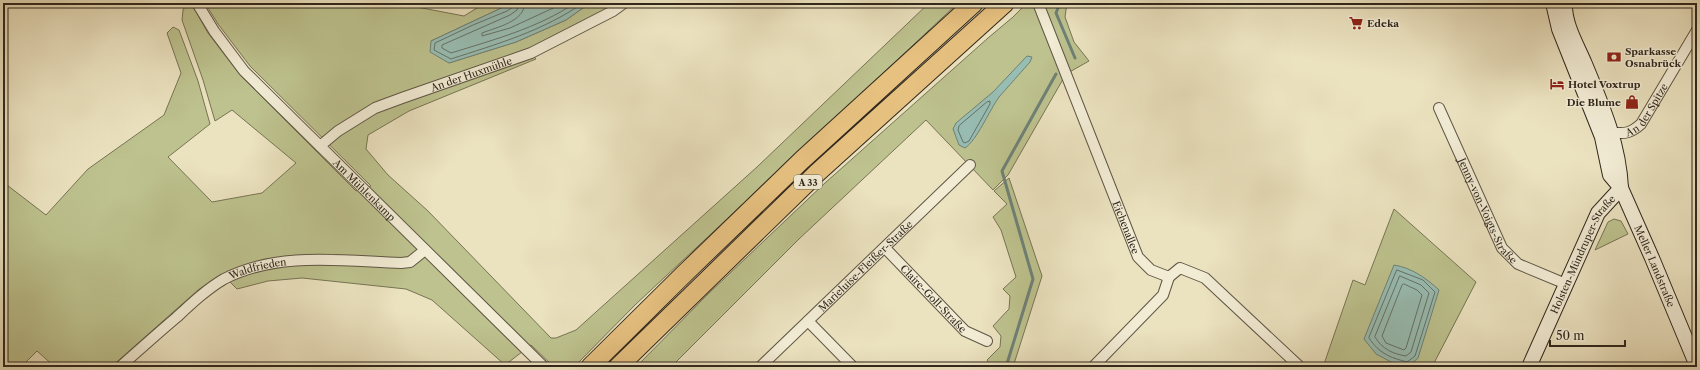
<svg xmlns="http://www.w3.org/2000/svg" width="1700" height="370" viewBox="0 0 1700 370" font-family="'Libre Caslon Text',serif">
	<style>
		.green { fill: #bdc28e; stroke: #767455 }
		.water { fill: #98bdb3; stroke: #6e8177 }
		.lines { fill: none; stroke-linecap: round; stroke-linejoin: round }
		.shore { stroke: #647268; stroke-width: 1 }
		.stream { stroke: #6e8177; stroke-width: 3 }
		.street-casing { stroke: #5f5645; stroke-width: 12 }
		.secondary-casing { stroke: #30271c; stroke-width: 16 }
		.highway-casing { stroke: #30271c; stroke-width: 20 }
		.street { stroke: #f2ecd5; stroke-width: 10 }
		.secondary { stroke: #f2ecd5; stroke-width: 14 }
		.highway { stroke: #e6c180; stroke-width: 18 }
		.labels { text-anchor: middle; dominant-baseline: central; stroke-width: 3; stroke-linejoin: round; paint-order: stroke }
		.shield { fill: #f2ecd5; stroke: #6a6254; stroke-width: 1 }
		.shield-label { font-size: 9px; font-weight: bold; fill: #30271c }
		.poi-label { font-size: 10px; font-weight: bold; fill: #30271c; stroke: #f2ecd5; text-anchor: start }
		.street-label { font-size: 10px; fill: #30271c; stroke: #f2ecd5 }
	</style>
	<rect width="100%" height="100%" fill="#ebe2bf"/>
	<filter id="stains"><feTurbulence type="fractalNoise" baseFrequency=".005" numOctaves="4"/><feColorMatrix values="0 0 0 0 .2 0 0 0 0 .09 0 0 0 0 .02 0 0 0 .5 -.17"/></filter>
	<radialGradient id="worn" r=".72"><stop offset=".6" stop-color="#630" stop-opacity="0"/><stop offset="1" stop-color="#630" stop-opacity=".3"/></radialGradient>
	<path class="green" d="M 187,3 L 191,3 L 208,33 L 240,75 L 356,191 L 371,186 L 250,66 L 218,24 L 205,3 L 396,3 L 464,16 L 485,3 L 512,3 L 431,41 L 449,63 L 516,42 L 566,20 L 590,3 L 624,3 L 532,54 L 536,59 L 409,111 L 368,135 L 366,149 L 388,175 L 428,211 L 551,338 L 556,338 L 576,330 L 757,167 L 929,3 L 958,3 L 635,305 L 574,367 L 554,367 L 531,345 L 505,365 L 432,300 L 406,289 L 302,278 L 268,281 L 237,289 L 230,282 L 224,273 L 198,290 L 111,367 L 55,367 L 37,351 L 21,367 L 3,367 L 3,182 L 46,215 L 88,169 L 164,115 L 181,73 L 167,33 L 173,27 L 179,30 L 198,81 L 210,124 L 168,157 L 212,202 L 262,193 L 296,163 L 232,110 L 215,121 L 203,80 L 182,20 L 183,10 Z
		M 1027,3 L 1067,3 L 1065,17 L 1074,42 L 1089,61 L 1066,74 L 1008,175 L 993,190 L 926,120 L 799,239 L 671,367 L 636,367 L 707,295 L 825,183 L 988,38 L 1013,17 Z
		M 1009,178 L 1042,276 L 1013,367 L 992,367 L 987,360 L 1000,347 L 1001,336 L 993,326 L 1009,309 L 1010,296 L 1003,289 L 1016,277 L 1001,230 L 993,217 L 1007,204 L 994,191 Z
		M 1394,209 L 1476,282 L 1432,367 L 1323,367 L 1353,280 L 1365,285 Z
		M 1614,219 L 1621,221 L 1628,234 L 1595,250 L 1608,222 Z"/>
	<path class="water" d="M 512,3 L 590,3 L 566,20 L 516,42 L 449,63 L 430,52 L 431,41 Z
		M 1027,56 L 1032,57 L 1030,62 C 1020,74 1009,85 999,97 C 989,111 977,140 965,148 L 959,145 L 953,129 L 956,123 L 993,92 Z
		M 1394,265 C 1412,268 1426,278 1439,290 L 1418,358 L 1409,366 L 1393,363 L 1376,354 L 1364,339 Z"/>
	<g class="lines">
		<path class="shore" d="M 514,3 L 513,7 L 507,11 L 473,25 L 435,43 L 434,50 L 451,59 C 497,44 543,31 583,3
			M 519,3 L 517,10 L 510,15 L 442,45 L 442,48 L 451,53 C 493,40 538,28 575,3
			M 525,3 C 524,22 497,27 482,33 L 482,36 L 510,28 L 564,3
			M 987,102 L 990,101 L 990,104 L 969,141 L 965,143 L 963,142 L 958,130 L 959,126 Z
			M 1397,270 L 1423,280 L 1435,292 L 1415,356 L 1407,362 C 1389,357 1380,354 1369,338 Z
			M 1400,276 L 1421,285 L 1429,293 L 1411,352 L 1406,356 C 1393,354 1382,349 1375,337 Z
			M 1404,284 L 1417,290 L 1422,295 L 1406,348 L 1404,350 L 1386,343 L 1382,336 L 1402,285 Z"/>
		<path class="stream" d="M 1060,3 L 1056,13 L 1075,58
			M 1006,367 L 1033,279 L 1002,171 L 1056,74"/>
		<defs>
			<g id="street">
				<path id="s1" d="M 197,3 L 214,31 L 244,71 L 544,367"/>
				<path id="s2" d="M 1038,3 L 1138,257 L 1151,270 L 1169,277 L 1180,268 L 1205,278 L 1300,367"/>
				<path id="s3" d="M 1439,108 L 1502,248 L 1518,264 L 1566,284"/>
				<path id="s4" d="M 1612,132 C 1625,135 1632,132 1641,124 L 1697,30"/>
				<path id="s5" d="M 320,146 L 338,131 L 375,108 L 402,98 L 531,53 L 613,11 L 624,3"/>
				<path id="s6" d="M 885,248 L 965,331 L 987,341"/>
				<path d="M 808,321 L 853,367"/>
				<path id="s7" d="M 120,367 C 139,350 158,333 177,317 C 192,303 207,289 224,279 C 278,251 343,261 401,263 L 410,262 L 425,250"/>
				<path id="s8" d="M 760,367 L 970,165"/>
				<path d="M 1093,367 L 1163,295 L 1169,277"/>
			</g>
			<g id="secondary">
				<path id="s9" d="M 1553,3 L 1559,29 L 1602,137 L 1610,175 L 1621,188 L 1652,258 L 1697,366"/>
				<path d="M 1565,3 C 1564,24 1577,45 1585,64 C 1602,105 1619,144 1621,188"/>
				<path id="s10" d="M 1529,367 L 1598,213 L 1621,188"/>
			</g>
			<path id="highway" d="M 590,367 L 683,275 L 802,160 L 974,3
				M 618,367 L 817,173 L 1005,3"/>
		</defs>
		<use href="#street" class="street-casing"/>
		<use href="#secondary" class="secondary-casing"/>
		<use href="#highway" class="highway-casing"/>
		<use href="#street" class="street"/>
		<use href="#secondary" class="secondary"/>
		<use href="#highway" class="highway"/>
	</g>
	<defs>
		<symbol id="supermarket-bare" viewBox="-9 -9 18 18"><path d="M-6-5.5h2.5l.6 2H6L4.5 2H-2.5L-4.4-4H-6ZM-1.5 3.2a1.3 1.3 0 1 0 .1 0ZM3 3.2a1.3 1.3 0 1 0 .1 0Z" fill="#8f2418" stroke="#f2ecd5" stroke-width="2.5" paint-order="stroke"/></symbol>
		<symbol id="bank-bare" viewBox="-9 -9 18 18"><path d="M-6-4H6V4H-6ZM0-2.3a2.3 2.3 0 1 0 0 4.6a2.3 2.3 0 1 0 0-4.6Z" fill="#8f2418" stroke="#f2ecd5" stroke-width="2.5" paint-order="stroke"/></symbol>
		<symbol id="hotel-bare" viewBox="-9 -9 18 18"><path d="M-6-4.5h1.5V1H6V5H4.5V3h-9V5H-6ZM-4 0a1.8 1.8 0 1 1 3.6 0ZM.5 0V-2.5h3Q6-2.5 6 0Z" fill="#8f2418" stroke="#f2ecd5" stroke-width="2.5" paint-order="stroke"/></symbol>
		<symbol id="shop-bare" viewBox="-9 -9 18 18"><path d="M-5-2.5h2.3a2.7 3.5 0 0 1 5.4 0H5L5.5 6h-11ZM-1.5-2.5h3a1.5 2.3 0 0 0-3 0Z" fill="#8f2418" stroke="#f2ecd5" stroke-width="2.5" paint-order="stroke"/></symbol>
	</defs>
	<g fill-rule="evenodd">
		<use href="#supermarket-bare" x="1346" y="13" width="20" height="20"/>
		<use href="#bank-bare" x="1604" y="47" width="20" height="20"/>
		<use href="#hotel-bare" x="1547" y="74" width="20" height="20"/>
		<use href="#shop-bare" x="1622" y="92" width="20" height="20"/>
	</g>
	<g class="labels">
		<rect class="shield" x="794" y="175" width="28" height="14" rx="3"/>
		<g class="shield-label">
			<text x="808" y="182">A 33</text>
		</g>
		<g class="poi-label">
			<text x="1367" y="23">Edeka</text>
			<text x="1625" y="51">Sparkasse<tspan x="1625" dy="12">Osnabrück</tspan></text>
			<text x="1568" y="84">Hotel Voxtrup</text>
			<text x="1621" y="102" text-anchor="end">Die Blume</text>
		</g>
		<g class="street-label">
			<text stroke="none"><textPath href="#s5" startOffset="169">An der Huxmühle</textPath></text>
			<text stroke="none"><textPath href="#s4" startOffset="46">An der Spitze</textPath></text>
			<text stroke="none"><textPath href="#s1" startOffset="252">Am Mühlenkamp</textPath></text>
			<text stroke="none"><textPath href="#s3" startOffset="114">Jenny-von-Voigts-Straße</textPath></text>
			<text stroke="none"><textPath href="#s2" startOffset="241">Eichenallee</textPath></text>
			<text stroke="none"><textPath href="#s10" startOffset="125">Holsten-Mündruper-Straße</textPath></text>
			<text stroke="none"><textPath href="#s8" startOffset="146">Marieluise-Fleißer-Straße</textPath></text>
			<text stroke="none"><textPath href="#s9" startOffset="284">Meller Landstraße</textPath></text>
			<text stroke="none"><textPath href="#s7" startOffset="172">Waldfrieden</textPath></text>
			<text stroke="none"><textPath href="#s6" startOffset="70">Claire-Goll-Straße</textPath></text>
		</g>
	</g>
	<rect width="1700" height="370" fill="none" stroke="#ebe2bf" stroke-width="16"/>
	<rect x="4" y="4" width="1692" height="362" fill="none" stroke="#30271c" stroke-width="2"/>
	<rect x="8" y="8" width="1684" height="354" fill="none" stroke="#30271c"/>
	<path d="M1550 340v6h75v-6" fill="none" stroke="#30271c" stroke-width="2"/>
	<text x="1556" y="340" font-size="12" fill="#30271c" stroke="#f2ecd5" stroke-width="3" paint-order="stroke">50 m</text>
	<rect width="100%" height="100%" filter="url(#stains)"/>
	<rect width="100%" height="100%" fill="url(#worn)"/>
</svg>
